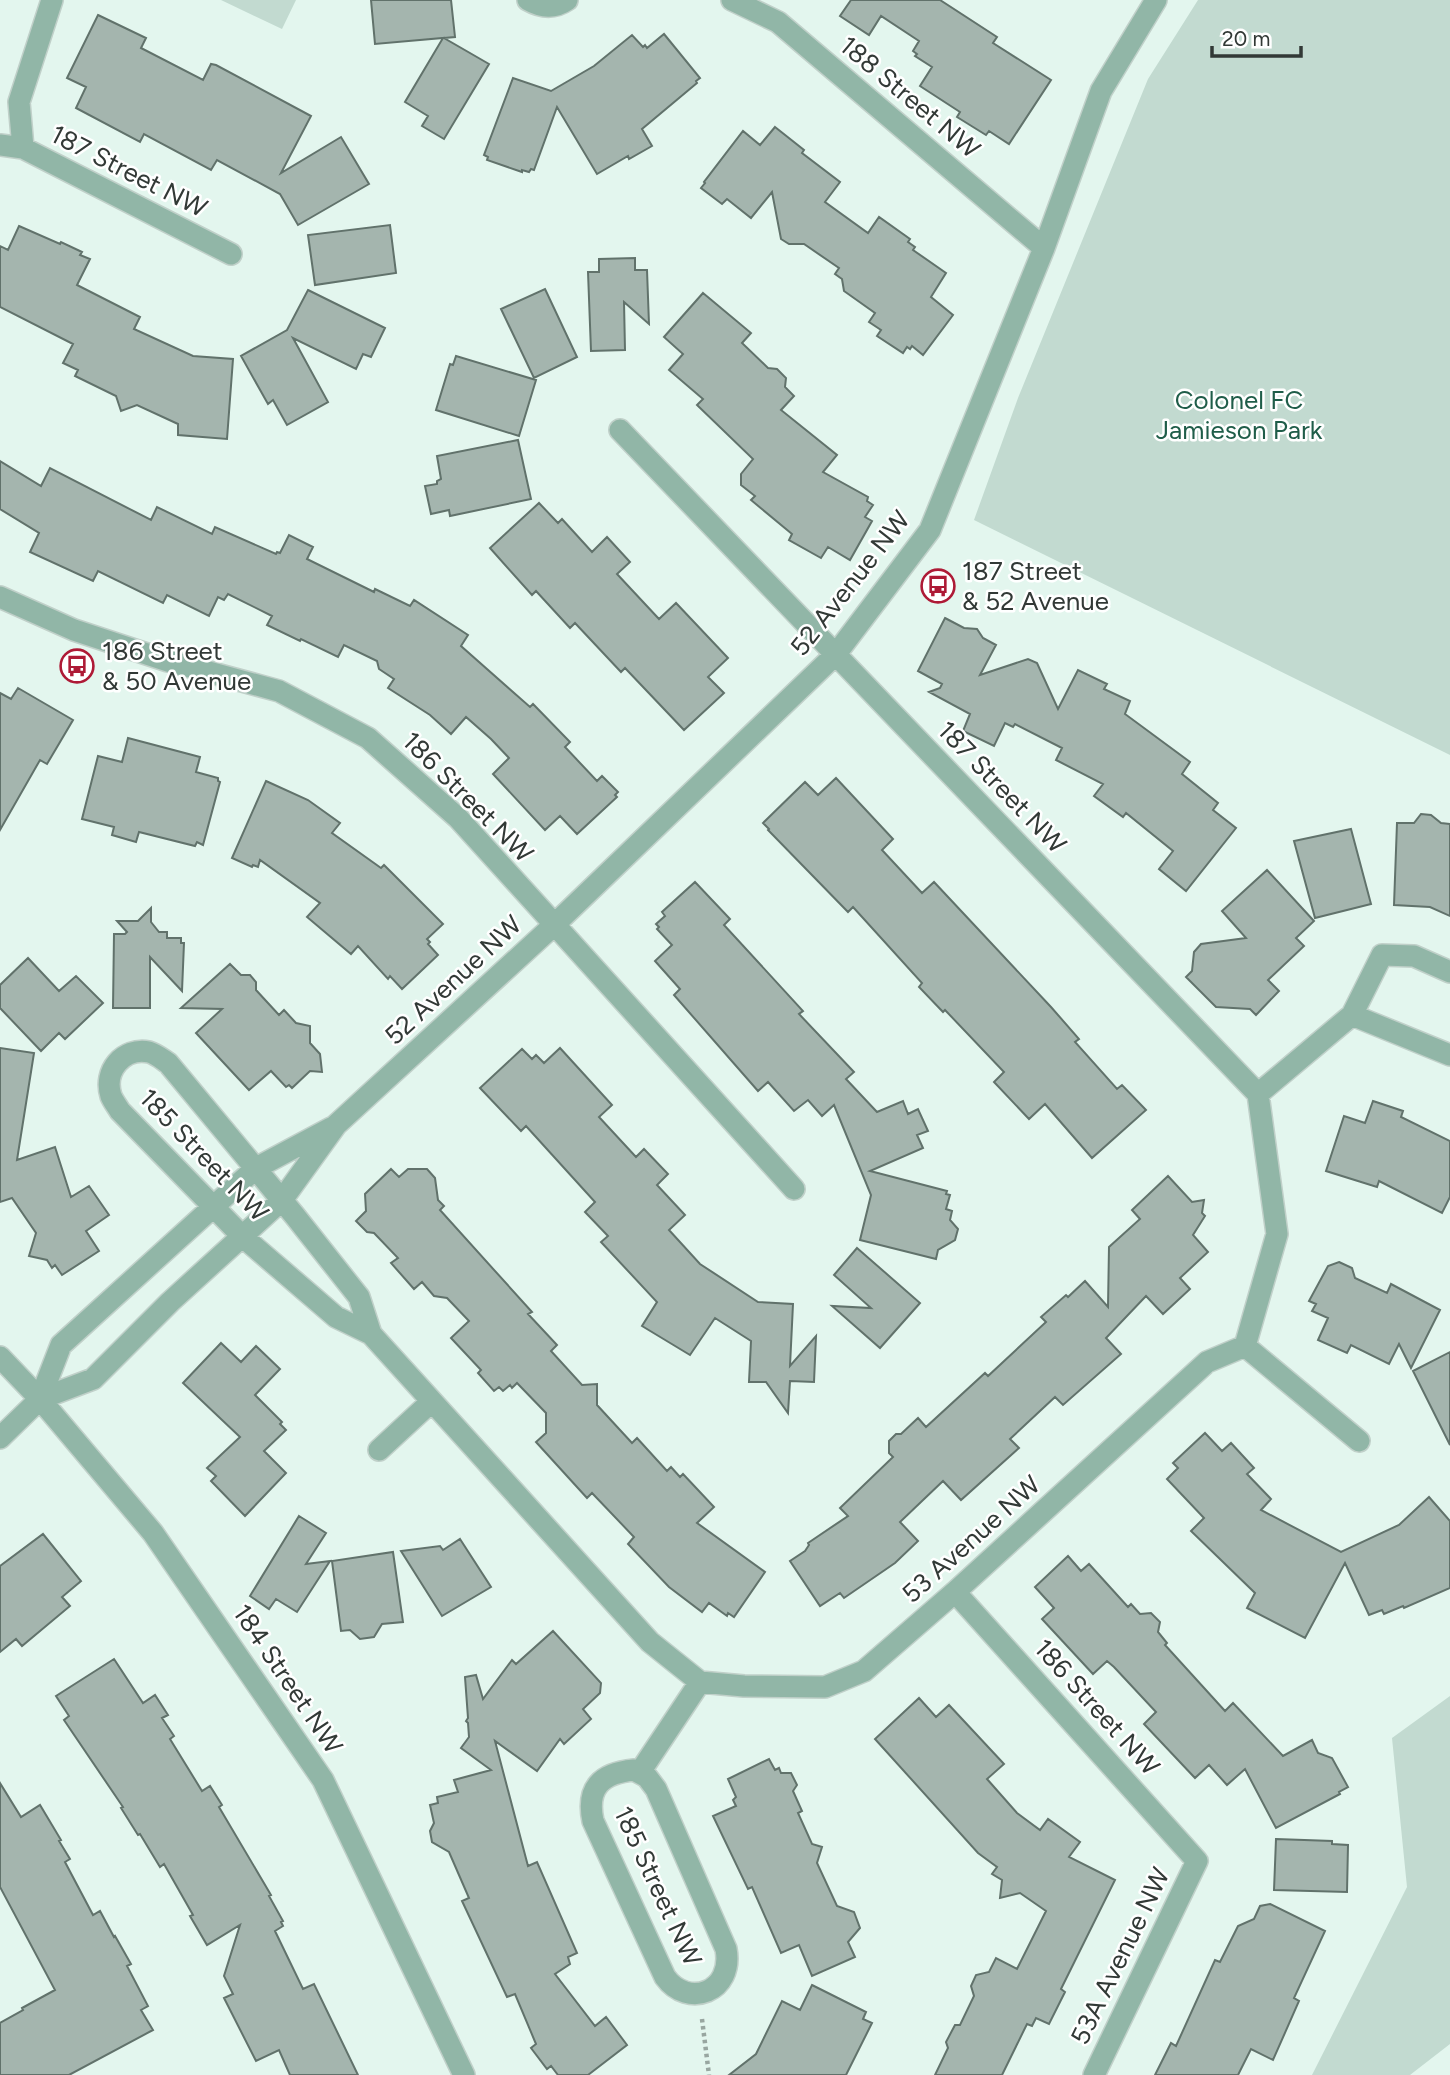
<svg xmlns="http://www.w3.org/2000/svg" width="1450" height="2075" viewBox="0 0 1450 2075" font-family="Figtree,sans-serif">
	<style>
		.green { fill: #c2dad0 }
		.building { fill: #a4b5ae; stroke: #61726b; stroke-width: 2 }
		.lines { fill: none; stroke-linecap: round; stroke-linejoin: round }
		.minor-casing { stroke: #c0d0c9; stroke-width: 24 }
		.path { stroke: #98a6a0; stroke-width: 4.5; stroke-dasharray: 3.5 3.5; stroke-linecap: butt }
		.minor { stroke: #91b6a7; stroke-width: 21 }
		.labels { text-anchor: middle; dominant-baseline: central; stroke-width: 5; stroke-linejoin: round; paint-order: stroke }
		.street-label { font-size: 26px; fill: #323936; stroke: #fff }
		.park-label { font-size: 26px; fill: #1f5d49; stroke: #fff }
		.poi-label { font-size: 26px; fill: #323936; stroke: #fff; text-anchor: start }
	</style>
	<rect width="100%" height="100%" fill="#e3f6ee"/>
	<path class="green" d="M 221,0 L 296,0 L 282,29 Z
		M 1198,0 L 1450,0 L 1450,755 L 974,520 L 1018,398 L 1148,79 Z
		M 1450,1696 L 1450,2044 L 1410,2075 L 1312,2075 L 1407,1887 L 1392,1738 Z"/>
	<path class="building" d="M 371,0 L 451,0 L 455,37 L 444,38 L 489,64 L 444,139 L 422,126 L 428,116 L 405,102 L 443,38 L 375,44 Z
		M 851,0 L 940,0 L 997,37 L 993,43 L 1051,80 L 1009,144 L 989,131 L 986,135 L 957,117 L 960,112 L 920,86 L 932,67 L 915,56 L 917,54 L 913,51 L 919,41 L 881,16 L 869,35 L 840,16 Z
		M 98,15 L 146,38 L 141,48 L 203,80 L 211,64 L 216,65 L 311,116 L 281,173 L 341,137 L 369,184 L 298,225 L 280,194 L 217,160 L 211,170 L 144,134 L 140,142 L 76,108 L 86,87 L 67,78 Z
		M 664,34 L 700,78 L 696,81 L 697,83 L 642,129 L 652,146 L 629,159 L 628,156 L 597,174 L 557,107 L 534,170 L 531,169 L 529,172 L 522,170 L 522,172 L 487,160 L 488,157 L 484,155 L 513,78 L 551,91 L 594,66 L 632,35 L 643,47 L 645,45 L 647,48 Z
		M 775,127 L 804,150 L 802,153 L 840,182 L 825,202 L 868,233 L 879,217 L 910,239 L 908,242 L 915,247 L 913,250 L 946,273 L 931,297 L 953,315 L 923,355 L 912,346 L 910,349 L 907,347 L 903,353 L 877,336 L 881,330 L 869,322 L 875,313 L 844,291 L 842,279 L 835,274 L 839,268 L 804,244 L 789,244 L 781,239 L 772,192 L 751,218 L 727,199 L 722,204 L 701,188 L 705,183 L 704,182 L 743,131 L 760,145 Z
		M 390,225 L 396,273 L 315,285 L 308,235 Z
		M 19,226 L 60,244 L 61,242 L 82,252 L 80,255 L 90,259 L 77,285 L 140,317 L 134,329 L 193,356 L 233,359 L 227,439 L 178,435 L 178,424 L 137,405 L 121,411 L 116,396 L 75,376 L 78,370 L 63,363 L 73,344 L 0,307 L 0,246 L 8,250 Z
		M 635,258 L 635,270 L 647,270 L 649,324 L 624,302 L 625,350 L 591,351 L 588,272 L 599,272 L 599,259 Z
		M 545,289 L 577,357 L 534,378 L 501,309 Z
		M 308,290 L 385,328 L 371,357 L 363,354 L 356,369 L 293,338 L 328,402 L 287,425 L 273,400 L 268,404 L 241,356 L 287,330 Z
		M 703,293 L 751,333 L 742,343 L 768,368 L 777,369 L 786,378 L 785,387 L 794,396 L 781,410 L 837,455 L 823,472 L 868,497 L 867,501 L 873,505 L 865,517 L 872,521 L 850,560 L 828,547 L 821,558 L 789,540 L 792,534 L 751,500 L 755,496 L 741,485 L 741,474 L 753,459 L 697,405 L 703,399 L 669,370 L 683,354 L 664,337 Z
		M 456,356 L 536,380 L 519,436 L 436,410 L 450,364 L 453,365 Z
		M 518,440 L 531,499 L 450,516 L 449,510 L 431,514 L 425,486 L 437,484 L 437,481 L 441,479 L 437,456 Z
		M 0,461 L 41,486 L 50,468 L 151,520 L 157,507 L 212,534 L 215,527 L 276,554 L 277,552 L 280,553 L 289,535 L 313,547 L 307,559 L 374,592 L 375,589 L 410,606 L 414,600 L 468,635 L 461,646 L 530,707 L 533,704 L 570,742 L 565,747 L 597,781 L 602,776 L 618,792 L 615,795 L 617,797 L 577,834 L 560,816 L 545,830 L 493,774 L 509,758 L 491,739 L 466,717 L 451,734 L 430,715 L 388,688 L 394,679 L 379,669 L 377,661 L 344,645 L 338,657 L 301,639 L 300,641 L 267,625 L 272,616 L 228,594 L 224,600 L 218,597 L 209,616 L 167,595 L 163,603 L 98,571 L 93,581 L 30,552 L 39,533 L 0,509 Z
		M 539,503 L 558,523 L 562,519 L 592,552 L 607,537 L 630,562 L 617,574 L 659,619 L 676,603 L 728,658 L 708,677 L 724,693 L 684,730 L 625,668 L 621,672 L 575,623 L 570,628 L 536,591 L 532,595 L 490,548 Z
		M 945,618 L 964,628 L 977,629 L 983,638 L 996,645 L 980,675 L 1028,659 L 1037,663 L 1058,709 L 1078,670 L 1107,684 L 1104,689 L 1130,701 L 1125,714 L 1190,762 L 1182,774 L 1218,803 L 1213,810 L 1236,828 L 1186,891 L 1159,869 L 1173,851 L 1126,813 L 1123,817 L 1094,796 L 1103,784 L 1056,760 L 1062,748 L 1015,724 L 1013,727 L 1005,723 L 994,746 L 963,731 L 970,714 L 929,692 L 940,688 L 942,684 L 918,671 Z
		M 18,688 L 73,720 L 47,764 L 40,760 L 0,830 L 0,693 L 11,699 Z
		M 128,738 L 200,757 L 196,772 L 218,778 L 218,781 L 220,782 L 203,845 L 197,842 L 195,846 L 139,832 L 136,842 L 112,835 L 114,827 L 82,819 L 98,756 L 122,762 Z
		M 836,778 L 893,839 L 882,850 L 922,893 L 934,882 L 1051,1007 L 1079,1039 L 1075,1042 L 1117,1089 L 1122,1085 L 1146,1110 L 1092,1158 L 1045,1104 L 1029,1119 L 994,1082 L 1004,1072 L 945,1010 L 943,1012 L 919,987 L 922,983 L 853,907 L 848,912 L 768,830 L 769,829 L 763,823 L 805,782 L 818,795 Z
		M 266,781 L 308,800 L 340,823 L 332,833 L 381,868 L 384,865 L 443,924 L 427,939 L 430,942 L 428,944 L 438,955 L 402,989 L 390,976 L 388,979 L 358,946 L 351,954 L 307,917 L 320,903 L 260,860 L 258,867 L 253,865 L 252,867 L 232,858 Z
		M 1421,814 L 1431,815 L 1441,823 L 1450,824 L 1450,916 L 1430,907 L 1394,905 L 1397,823 L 1414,823 Z
		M 1351,829 L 1371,904 L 1315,918 L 1294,841 Z
		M 1267,870 L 1314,921 L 1296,938 L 1304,946 L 1268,980 L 1279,991 L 1256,1015 L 1250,1009 L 1216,1007 L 1186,977 L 1192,971 L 1194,952 L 1201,944 L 1246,938 L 1222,911 Z
		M 695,882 L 730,919 L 724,925 L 803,1011 L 799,1014 L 854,1072 L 846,1079 L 877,1112 L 903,1101 L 908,1114 L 918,1109 L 928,1131 L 917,1135 L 923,1148 L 870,1171 L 947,1191 L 946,1194 L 950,1195 L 946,1209 L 952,1211 L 950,1220 L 958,1229 L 955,1240 L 938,1250 L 936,1259 L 860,1240 L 871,1195 L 834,1105 L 822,1116 L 808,1100 L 794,1111 L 768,1082 L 758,1091 L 674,995 L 680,989 L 655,961 L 672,945 L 657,929 L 659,927 L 656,924 L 665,916 L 662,912 Z
		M 151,908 L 151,922 L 159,932 L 167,932 L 167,938 L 181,938 L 181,943 L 184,943 L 182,991 L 150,957 L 150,1008 L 113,1008 L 114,934 L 125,934 L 127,932 L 117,921 L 138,921 Z
		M 28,958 L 59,991 L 76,976 L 103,1003 L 65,1039 L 59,1033 L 41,1051 L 0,1008 L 0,985 Z
		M 230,964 L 241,975 L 250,975 L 256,982 L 256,990 L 279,1015 L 284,1010 L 296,1023 L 310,1026 L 310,1043 L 320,1054 L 322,1072 L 310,1071 L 292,1088 L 289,1085 L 286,1087 L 271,1071 L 249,1090 L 196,1033 L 222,1009 L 181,1008 Z
		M 0,1048 L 34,1053 L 17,1160 L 55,1147 L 71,1197 L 89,1186 L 109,1215 L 86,1231 L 99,1251 L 62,1275 L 55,1265 L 52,1268 L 47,1260 L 29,1256 L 36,1233 L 12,1198 L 0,1202 Z
		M 560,1048 L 612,1105 L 599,1117 L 636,1157 L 644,1149 L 668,1174 L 657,1185 L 685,1215 L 669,1230 L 700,1264 L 758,1302 L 793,1304 L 790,1366 L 816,1336 L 814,1382 L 790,1381 L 788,1413 L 766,1382 L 749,1382 L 751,1341 L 715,1318 L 690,1355 L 642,1326 L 657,1302 L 601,1242 L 608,1236 L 585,1212 L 595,1202 L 526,1126 L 521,1131 L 480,1088 L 522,1049 L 532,1059 L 536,1055 L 544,1063 Z
		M 1373,1101 L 1403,1111 L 1401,1117 L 1450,1141 L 1450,1197 L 1442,1213 L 1379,1181 L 1377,1187 L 1326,1171 L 1344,1116 L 1365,1123 Z
		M 391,1169 L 399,1177 L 408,1169 L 427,1169 L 435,1178 L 438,1200 L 444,1206 L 440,1210 L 532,1312 L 528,1314 L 557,1345 L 551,1351 L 582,1385 L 597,1384 L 597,1405 L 632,1443 L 637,1438 L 667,1471 L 671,1467 L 680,1477 L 683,1474 L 714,1507 L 697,1523 L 765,1572 L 734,1617 L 728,1613 L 727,1616 L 709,1603 L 702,1612 L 669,1587 L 628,1544 L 634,1537 L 592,1493 L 587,1498 L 536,1442 L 546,1433 L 546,1413 L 517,1383 L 512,1388 L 510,1385 L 503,1391 L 499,1387 L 494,1391 L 478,1373 L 481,1370 L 451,1338 L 469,1321 L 447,1298 L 434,1296 L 422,1282 L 414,1289 L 391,1263 L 398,1258 L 374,1233 L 367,1232 L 356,1221 L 366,1211 L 365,1194 Z
		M 1168,1176 L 1192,1202 L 1204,1200 L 1202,1213 L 1205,1216 L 1193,1235 L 1208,1252 L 1180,1278 L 1190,1289 L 1163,1314 L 1146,1296 L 1106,1338 L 1121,1354 L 1063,1405 L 1055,1397 L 1010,1439 L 1019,1448 L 961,1500 L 943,1481 L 900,1522 L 918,1541 L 895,1563 L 844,1598 L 840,1593 L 820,1606 L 790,1561 L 805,1551 L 809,1545 L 808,1543 L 848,1516 L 840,1508 L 893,1457 L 889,1453 L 889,1441 L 896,1434 L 901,1434 L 918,1418 L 926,1427 L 985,1373 L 988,1376 L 1046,1322 L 1041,1317 L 1066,1295 L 1068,1297 L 1085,1281 L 1108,1307 L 1109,1247 L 1140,1219 L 1132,1210 Z
		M 857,1248 L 920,1303 L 880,1348 L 832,1306 L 871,1308 L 834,1275 Z
		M 1339,1262 L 1352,1268 L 1355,1278 L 1387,1293 L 1391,1284 L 1440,1310 L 1411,1368 L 1399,1344 L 1389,1364 L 1351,1345 L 1347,1353 L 1318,1340 L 1328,1318 L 1312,1311 L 1316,1304 L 1309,1301 L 1328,1266 Z
		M 221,1343 L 241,1362 L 256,1346 L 280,1369 L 255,1395 L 282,1422 L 280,1424 L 286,1430 L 264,1451 L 286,1473 L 245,1516 L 211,1481 L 216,1476 L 207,1468 L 240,1437 L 183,1383 Z
		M 1450,1352 L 1450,1445 L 1413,1371 Z
		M 1205,1433 L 1222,1451 L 1231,1443 L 1254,1468 L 1247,1474 L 1271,1499 L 1261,1510 L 1341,1552 L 1399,1525 L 1429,1497 L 1450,1521 L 1450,1588 L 1404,1608 L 1403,1606 L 1384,1614 L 1382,1610 L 1369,1615 L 1345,1563 L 1305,1638 L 1247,1608 L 1255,1593 L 1191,1531 L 1204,1518 L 1167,1479 L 1178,1468 L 1173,1463 Z
		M 299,1516 L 326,1533 L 306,1564 L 330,1561 L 297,1612 L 276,1599 L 269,1609 L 250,1596 Z
		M 43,1534 L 81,1581 L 62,1597 L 70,1606 L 22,1646 L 16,1639 L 0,1652 L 0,1566 Z
		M 460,1539 L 491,1587 L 442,1616 L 401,1551 L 440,1546 L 443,1550 Z
		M 393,1552 L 403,1622 L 382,1624 L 374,1637 L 360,1639 L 350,1630 L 341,1631 L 332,1561 Z
		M 1068,1556 L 1081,1571 L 1089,1564 L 1128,1607 L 1131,1604 L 1140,1614 L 1151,1613 L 1160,1622 L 1158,1632 L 1167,1643 L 1165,1645 L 1225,1711 L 1233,1703 L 1283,1756 L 1312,1740 L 1318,1753 L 1332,1758 L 1348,1787 L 1339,1792 L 1340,1794 L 1276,1828 L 1245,1769 L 1227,1785 L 1209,1765 L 1195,1778 L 1144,1724 L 1156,1712 L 1114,1667 L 1107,1661 L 1093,1674 L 1042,1619 L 1054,1608 L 1035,1587 Z
		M 553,1631 L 601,1683 L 600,1693 L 583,1709 L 591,1719 L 564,1744 L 560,1739 L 537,1771 L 495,1741 L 528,1866 L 537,1862 L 577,1953 L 568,1957 L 570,1964 L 555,1974 L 595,2026 L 606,2017 L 627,2045 L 588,2075 L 558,2075 L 551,2066 L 547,2069 L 531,2048 L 536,2044 L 515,1994 L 507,1997 L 462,1901 L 469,1898 L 449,1852 L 432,1842 L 430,1831 L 434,1823 L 430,1805 L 438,1803 L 437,1797 L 458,1792 L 454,1780 L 491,1770 L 461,1748 L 469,1737 L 468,1723 L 466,1721 L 468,1718 L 465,1677 L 476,1675 L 483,1699 L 512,1660 L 516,1664 Z
		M 114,1659 L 143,1703 L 155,1695 L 168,1715 L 162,1718 L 174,1736 L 170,1739 L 202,1791 L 210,1786 L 222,1805 L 219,1807 L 271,1895 L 269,1896 L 283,1921 L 281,1922 L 283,1926 L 275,1931 L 303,1989 L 314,1984 L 358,2075 L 290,2075 L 279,2050 L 256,2061 L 224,1998 L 233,1994 L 224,1976 L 240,1925 L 207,1945 L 190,1916 L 193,1915 L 164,1864 L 160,1867 L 140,1834 L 138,1835 L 121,1808 L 123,1807 L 64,1720 L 69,1716 L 56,1696 Z
		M 919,1698 L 936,1717 L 949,1705 L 1004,1764 L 987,1779 L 1017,1813 L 1040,1830 L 1048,1819 L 1080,1842 L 1069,1857 L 1115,1880 L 1061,1989 L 1065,1992 L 1049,2024 L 1036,2018 L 1032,2026 L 1027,2024 L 1002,2075 L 935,2075 L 948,2048 L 946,2042 L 955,2025 L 960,2025 L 974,1996 L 971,1986 L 976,1975 L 989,1972 L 996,1958 L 1017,1969 L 1046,1911 L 1020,1893 L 1000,1898 L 1002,1880 L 992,1874 L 997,1867 L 978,1853 L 875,1739 Z
		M 769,1759 L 775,1770 L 779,1768 L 781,1773 L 791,1773 L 797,1785 L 793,1791 L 802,1811 L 798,1813 L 812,1844 L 822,1847 L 817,1863 L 837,1906 L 854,1912 L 860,1928 L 848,1942 L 855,1957 L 812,1976 L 799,1945 L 781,1953 L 752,1887 L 748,1889 L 713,1816 L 736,1806 L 733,1800 L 736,1797 L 728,1779 Z
		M 0,1783 L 21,1817 L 40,1805 L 61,1840 L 59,1841 L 70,1859 L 65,1862 L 93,1915 L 100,1911 L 114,1937 L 115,1936 L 131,1964 L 127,1966 L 148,2006 L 141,2010 L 153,2030 L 69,2075 L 0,2075 L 0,2023 L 23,2010 L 22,2008 L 55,1990 L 0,1887 Z
		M 1276,1839 L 1332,1841 L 1332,1844 L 1348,1845 L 1347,1892 L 1274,1890 Z
		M 1270,1904 L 1325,1931 L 1294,1998 L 1299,2001 L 1273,2060 L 1251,2049 L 1238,2075 L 1155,2075 L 1171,2043 L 1176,2046 L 1215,1960 L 1220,1962 L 1238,1926 L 1254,1919 L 1260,1906 Z
		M 812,1985 L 866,2012 L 863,2019 L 872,2023 L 846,2075 L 729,2075 L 756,2054 L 782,2001 L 800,2010 Z"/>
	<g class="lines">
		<defs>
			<path id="minor" d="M 528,0 C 542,8 554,9 567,0
				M 732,0 L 778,22 L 1044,248
				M 0,145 L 23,148 L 231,254
				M 23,148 L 19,102 L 52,0
				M 620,430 L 1258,1094 L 1352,1015 L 1382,955 L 1414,956 L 1450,972
				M 0,597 L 74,630 L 168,661 L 279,691 L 368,738 L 458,818 L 794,1189
				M 1352,1015 L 1450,1055
				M 371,1334 L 336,1317 L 243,1237 L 120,1111 C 117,1106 113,1101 111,1096 C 103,1071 123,1047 149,1052 C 156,1054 162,1059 168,1063 L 295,1216 L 359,1297 L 371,1334 L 650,1642 L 700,1682
				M 1245,1346 L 1277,1234 L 1258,1094
				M 1245,1346 L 1359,1441
				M 0,1357 L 40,1399 L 153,1533 L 323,1780 L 464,2075
				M 40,1399 L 61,1345 L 256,1168 L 331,1128
				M 0,1438 L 40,1399 L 93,1379 L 170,1302 L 282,1200 L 336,1125 L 554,925 L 836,654 L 930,530 L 1044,248 L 1101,91 L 1156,0
				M 379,1450 L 431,1402
				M 955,1592 L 1197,1861 L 1094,2075
				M 700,1682 L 744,1686 L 825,1687 L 864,1671 L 955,1592 L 1207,1362 L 1245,1346
				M 634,1770 L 647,1777 L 656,1789 L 726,1949 C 734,1992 688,2009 665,1977 L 593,1821 C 586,1788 601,1773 634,1770 Z
				M 640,1772 L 700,1682"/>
		</defs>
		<use href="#minor" class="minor-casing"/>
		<path class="path" d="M 702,2019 L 709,2075"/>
		<use href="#minor" class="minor"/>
	</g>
	<defs>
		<symbol id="bus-ring" viewBox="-11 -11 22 22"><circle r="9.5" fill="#fff" stroke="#ae1a36" stroke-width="1.5"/><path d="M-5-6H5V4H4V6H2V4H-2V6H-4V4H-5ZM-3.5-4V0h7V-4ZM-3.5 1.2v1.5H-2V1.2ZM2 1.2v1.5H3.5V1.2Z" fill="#ae1a36"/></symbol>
	</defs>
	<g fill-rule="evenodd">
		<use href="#bus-ring" x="919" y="567" width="38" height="38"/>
		<use href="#bus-ring" x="58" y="647" width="38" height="38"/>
	</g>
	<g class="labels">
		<g class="street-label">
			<text transform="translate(910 97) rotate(40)">188 Street NW</text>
			<text transform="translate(129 171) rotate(27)">187 Street NW</text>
			<text transform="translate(850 583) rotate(-52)">52 Avenue NW</text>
			<text transform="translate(1002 787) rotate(46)">187 Street NW</text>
			<text transform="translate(468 797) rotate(45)">186 Street NW</text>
			<text transform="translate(453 980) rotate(-43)">52 Avenue NW</text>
			<text transform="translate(204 1155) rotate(46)">185 Street NW</text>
			<text transform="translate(971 1539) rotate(-42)">53 Avenue NW</text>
			<text transform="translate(288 1679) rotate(56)">184 Street NW</text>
			<text transform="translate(1097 1707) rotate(48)">186 Street NW</text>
			<text transform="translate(658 1886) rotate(65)">185 Street NW</text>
			<text transform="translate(1120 1956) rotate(-64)">53A Avenue NW</text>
		</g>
		<g class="park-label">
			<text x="1239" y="400">Colonel FC<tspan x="1239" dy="30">Jamieson Park</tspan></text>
		</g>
		<g class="poi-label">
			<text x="962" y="571">187 Street<tspan x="962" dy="30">&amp; 52 Avenue</tspan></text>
			<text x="102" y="651">186 Street<tspan x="102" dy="30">&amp; 50 Avenue</tspan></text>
		</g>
	</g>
	<path d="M1212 46v10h89v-10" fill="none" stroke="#323936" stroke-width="3.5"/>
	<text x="1222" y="46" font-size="21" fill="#323936" stroke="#ffffff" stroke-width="5" paint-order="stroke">20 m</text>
</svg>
